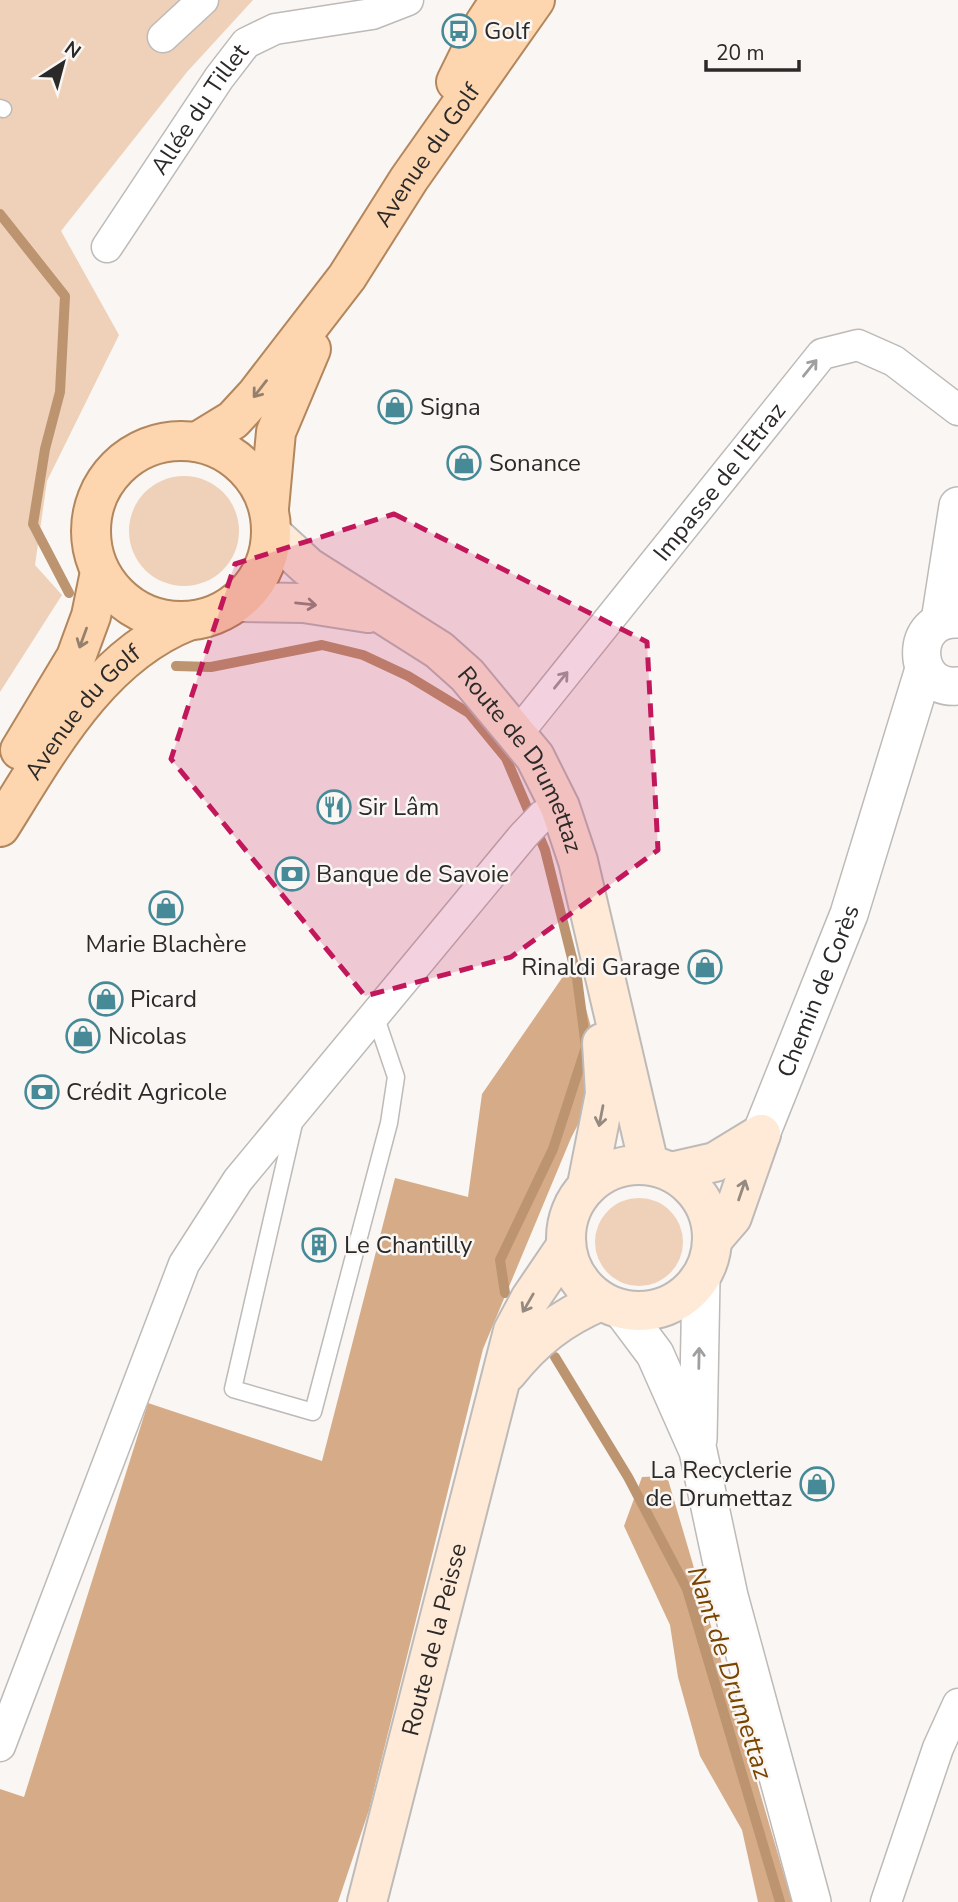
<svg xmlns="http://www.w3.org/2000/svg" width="958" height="1902" viewBox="0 0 958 1902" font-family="'Nunito Sans',sans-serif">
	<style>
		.green { fill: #eed1b8 }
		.forest { fill: #d5ac87 }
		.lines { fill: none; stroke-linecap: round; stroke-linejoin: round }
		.stream { stroke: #bc9470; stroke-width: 10 }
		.service-casing { stroke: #bdbab8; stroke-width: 19 }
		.minor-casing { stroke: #bdbab8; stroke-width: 33 }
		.tertiary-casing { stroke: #bdbab8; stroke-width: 40 }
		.secondary-casing { stroke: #bdbab8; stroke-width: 42 }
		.primary-casing { stroke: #b3875d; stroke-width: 42 }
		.service { stroke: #fff; stroke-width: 16 }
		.minor { stroke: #fff; stroke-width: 30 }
		.tertiary { stroke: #fff; stroke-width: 37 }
		.secondary { stroke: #feead7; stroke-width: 38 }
		.primary { stroke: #fdd5af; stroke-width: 38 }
		.oneway { stroke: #a09f9f }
		.oneway2 { stroke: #94806c }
		.oneway3 { stroke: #948a80 }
		.marked { fill: #c2185b; fill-opacity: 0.2; stroke: #c2185b; stroke-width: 5; stroke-dasharray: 14 9; stroke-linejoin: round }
		.labels { text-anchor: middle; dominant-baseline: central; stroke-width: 5; stroke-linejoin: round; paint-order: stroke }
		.poi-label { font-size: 24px; fill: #2b2a29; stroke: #f9f6f3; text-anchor: start }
		.street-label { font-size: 24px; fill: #2b2a29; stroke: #f9f6f3 }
		.water-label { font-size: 26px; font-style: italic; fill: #784501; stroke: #f9f6f3 }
	</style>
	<rect width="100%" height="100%" fill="#f9f6f3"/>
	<path class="green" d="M 0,0 L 253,0 L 187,72 L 61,231 L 119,335 L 47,481 L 35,565 L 62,595 L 0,692 Z
		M129 531a55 55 0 1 1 110 0a55 55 0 1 1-110 0Z
		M595 1242a44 44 0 1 1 88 0a44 44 0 1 1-88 0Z"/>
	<path class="forest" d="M 573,962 L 604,1074 L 571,1138 L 483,1349 L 369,1810 L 338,1902 L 0,1902 L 0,1789 L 24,1797 L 148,1403 L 322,1461 L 395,1178 L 468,1197 L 482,1094 Z
		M 667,1476 L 792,1902 L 758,1902 L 742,1830 L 700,1756 L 678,1677 L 670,1625 L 624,1526 L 642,1477 Z"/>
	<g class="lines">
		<path class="stream" d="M 0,214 L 65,296 L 60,392 L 45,449 L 33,524 L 69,593
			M 176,666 L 211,667 L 322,645 L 363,655 L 408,676 L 469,713 L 506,758 L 545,850 L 577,978 L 586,1047 L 553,1149 L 500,1260 L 505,1293
			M 555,1357 L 628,1477 L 687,1589 L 780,1902"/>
		<defs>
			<path id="service" d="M 0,108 L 3,109
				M 295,1119 L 233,1389 L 313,1412 L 389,1123 L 396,1077 L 375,1015"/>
			<g id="minor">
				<path d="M 163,37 L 203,0"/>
				<path id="s1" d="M 107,247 L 219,78 L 246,43 L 275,29 L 372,14 L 408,0"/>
				<path id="s2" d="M 518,733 L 822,354 L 858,345 L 894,361 L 958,410"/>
				<path d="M 0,1746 L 184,1264 L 238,1180 L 523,836 L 542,816 L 560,807"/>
				<path d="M 886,1902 L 938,1748 L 958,1704"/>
			</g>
			<g id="tertiary">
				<path d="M 958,619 C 909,616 910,691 958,686"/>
				<path d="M 940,621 L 958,506"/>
				<path id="s3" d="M 761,1134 L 849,914 L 924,669"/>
				<path d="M 622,1310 L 655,1354 L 698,1451 L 729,1596 L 812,1902"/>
				<path d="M 698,1439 L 701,1279"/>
			</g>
			<g id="secondary">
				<path id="s4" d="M 272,534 L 308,567 L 439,650 L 467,675 L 535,757 L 560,807 L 578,861 L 649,1165"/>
				<path d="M 238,602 L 304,603 L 368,613"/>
				<circle cx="639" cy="1238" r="73"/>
				<path d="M 671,1172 L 715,1162 L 761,1134"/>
				<path d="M 587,1185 L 605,1094 L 602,1043"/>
				<path d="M 713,1239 L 732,1217 L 761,1134"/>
				<path d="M 507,1373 C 534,1339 561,1318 601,1301"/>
				<path id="s5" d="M 367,1902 L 513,1331 L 530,1299 L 566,1246"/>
			</g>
			<g id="primary">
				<path d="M 456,82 L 485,23 L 500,0"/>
				<circle cx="181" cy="531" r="90"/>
				<path id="s6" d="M 197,442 L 233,420 L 256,395 L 347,277 L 409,179 L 535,0"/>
				<path d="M 269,508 L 276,432 L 311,349"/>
				<path d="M 20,750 L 76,657 L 91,616 L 100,572"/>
				<path id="s7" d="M 0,827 C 49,749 99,656 188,621"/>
			</g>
		</defs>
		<use href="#service" class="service-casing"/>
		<use href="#minor" class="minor-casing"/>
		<use href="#tertiary" class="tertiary-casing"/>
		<use href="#secondary" class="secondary-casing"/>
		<use href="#primary" class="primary-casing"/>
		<use href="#service" class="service"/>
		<use href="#minor" class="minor"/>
		<use href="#tertiary" class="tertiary"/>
		<use href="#secondary" class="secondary"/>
		<use href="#primary" class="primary"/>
	</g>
	<defs><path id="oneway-shaft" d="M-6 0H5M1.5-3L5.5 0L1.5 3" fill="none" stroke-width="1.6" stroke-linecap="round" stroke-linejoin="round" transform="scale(1.75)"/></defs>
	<g class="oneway">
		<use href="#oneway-shaft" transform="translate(810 368) rotate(-51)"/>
		<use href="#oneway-shaft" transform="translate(561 680) rotate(-51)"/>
		<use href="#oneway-shaft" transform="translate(699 1358) rotate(-89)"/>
	</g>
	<g class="oneway2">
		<use href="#oneway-shaft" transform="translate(260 389) rotate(128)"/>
		<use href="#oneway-shaft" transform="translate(83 638) rotate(110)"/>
	</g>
	<g class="oneway3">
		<use href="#oneway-shaft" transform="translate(306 604) rotate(6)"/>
		<use href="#oneway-shaft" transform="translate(601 1116) rotate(101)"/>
		<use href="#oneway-shaft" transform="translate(742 1190) rotate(-71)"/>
		<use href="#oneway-shaft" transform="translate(528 1303) rotate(120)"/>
	</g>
	<path class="marked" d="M 394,514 L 647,642 L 658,850 L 511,957 L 365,996 L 171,759 L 235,564 Z"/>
	<defs>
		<symbol id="bus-ring" viewBox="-11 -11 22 22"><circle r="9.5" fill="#f9f6f3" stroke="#468a98" stroke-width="1.5"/><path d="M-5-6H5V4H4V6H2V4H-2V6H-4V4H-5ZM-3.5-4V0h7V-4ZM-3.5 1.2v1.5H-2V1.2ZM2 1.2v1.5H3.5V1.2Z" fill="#468a98"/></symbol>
		<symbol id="shop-ring" viewBox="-11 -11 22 22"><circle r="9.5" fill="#f9f6f3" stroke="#468a98" stroke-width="1.5"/><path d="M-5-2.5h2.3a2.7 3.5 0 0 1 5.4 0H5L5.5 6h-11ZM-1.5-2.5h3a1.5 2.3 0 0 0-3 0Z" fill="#468a98"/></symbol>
		<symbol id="restaurant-ring" viewBox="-11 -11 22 22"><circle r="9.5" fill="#f9f6f3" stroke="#468a98" stroke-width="1.5"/><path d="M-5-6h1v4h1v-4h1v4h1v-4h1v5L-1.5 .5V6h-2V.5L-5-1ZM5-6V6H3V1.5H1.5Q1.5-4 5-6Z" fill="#468a98"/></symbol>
		<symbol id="bank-ring" viewBox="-11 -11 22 22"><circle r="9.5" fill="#f9f6f3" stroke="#468a98" stroke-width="1.5"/><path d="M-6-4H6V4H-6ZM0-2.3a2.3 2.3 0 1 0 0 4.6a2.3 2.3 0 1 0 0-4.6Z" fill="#468a98"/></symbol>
		<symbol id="building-ring" viewBox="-11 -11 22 22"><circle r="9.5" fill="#f9f6f3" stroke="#468a98" stroke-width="1.5"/><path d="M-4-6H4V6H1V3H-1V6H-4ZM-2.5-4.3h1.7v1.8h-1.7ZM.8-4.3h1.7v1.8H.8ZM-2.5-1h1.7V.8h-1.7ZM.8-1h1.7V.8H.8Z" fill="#468a98"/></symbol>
	</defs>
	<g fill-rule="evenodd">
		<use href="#bus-ring" x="440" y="12" width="38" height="38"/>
		<use href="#shop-ring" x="376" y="388" width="38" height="38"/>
		<use href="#shop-ring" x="445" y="444" width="38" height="38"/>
		<use href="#restaurant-ring" x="315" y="788" width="38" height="38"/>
		<use href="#bank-ring" x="273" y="855" width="38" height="38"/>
		<use href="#shop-ring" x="147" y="889" width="38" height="38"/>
		<use href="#shop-ring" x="686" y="948" width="38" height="38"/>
		<use href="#shop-ring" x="87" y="980" width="38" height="38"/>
		<use href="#shop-ring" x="64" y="1017" width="38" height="38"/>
		<use href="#bank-ring" x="23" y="1073" width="38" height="38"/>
		<use href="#building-ring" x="300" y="1226" width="38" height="38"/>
		<use href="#shop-ring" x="798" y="1465" width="38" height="38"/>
	</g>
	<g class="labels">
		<g class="poi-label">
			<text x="484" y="31">Golf</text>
			<text x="420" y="407">Signa</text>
			<text x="489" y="463">Sonance</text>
			<text x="358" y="807">Sir Lâm</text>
			<text x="316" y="874">Banque de Savoie</text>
			<text x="166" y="944" text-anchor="middle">Marie Blachère</text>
			<text x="680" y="967" text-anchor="end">Rinaldi Garage</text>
			<text x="130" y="999">Picard</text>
			<text x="108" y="1036">Nicolas</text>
			<text x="66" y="1092">Crédit Agricole</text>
			<text x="344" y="1245">Le Chantilly</text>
			<text x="792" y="1470" text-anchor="end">La Recyclerie<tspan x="792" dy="28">de Drumettaz</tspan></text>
		</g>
		<g class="street-label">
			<text stroke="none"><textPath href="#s1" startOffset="166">Allée du Tillet</textPath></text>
			<text stroke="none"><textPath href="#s6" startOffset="371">Avenue du Golf</textPath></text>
			<text stroke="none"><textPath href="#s2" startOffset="322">Impasse de l'Etraz</textPath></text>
			<text stroke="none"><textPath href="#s7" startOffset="142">Avenue du Golf</textPath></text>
			<text stroke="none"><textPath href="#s4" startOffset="343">Route de Drumettaz</textPath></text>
			<text stroke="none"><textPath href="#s3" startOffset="154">Chemin de Corès</textPath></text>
			<text stroke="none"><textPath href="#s5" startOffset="271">Route de la Peisse</textPath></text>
		</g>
		<g class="water-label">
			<text transform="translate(730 1673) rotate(72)">Nant de Drumettaz</text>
		</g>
	</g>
	<g transform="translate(63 63) rotate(36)" stroke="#f9f6f3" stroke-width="5" paint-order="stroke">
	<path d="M0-5L12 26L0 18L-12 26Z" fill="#2b2a29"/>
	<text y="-10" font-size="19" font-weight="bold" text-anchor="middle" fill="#2b2a29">N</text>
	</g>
	<path d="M706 60v10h93v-10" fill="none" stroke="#2b2a29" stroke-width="3.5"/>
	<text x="716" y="60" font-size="21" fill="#2b2a29" stroke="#f9f6f3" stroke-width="5" paint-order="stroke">20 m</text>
</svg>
